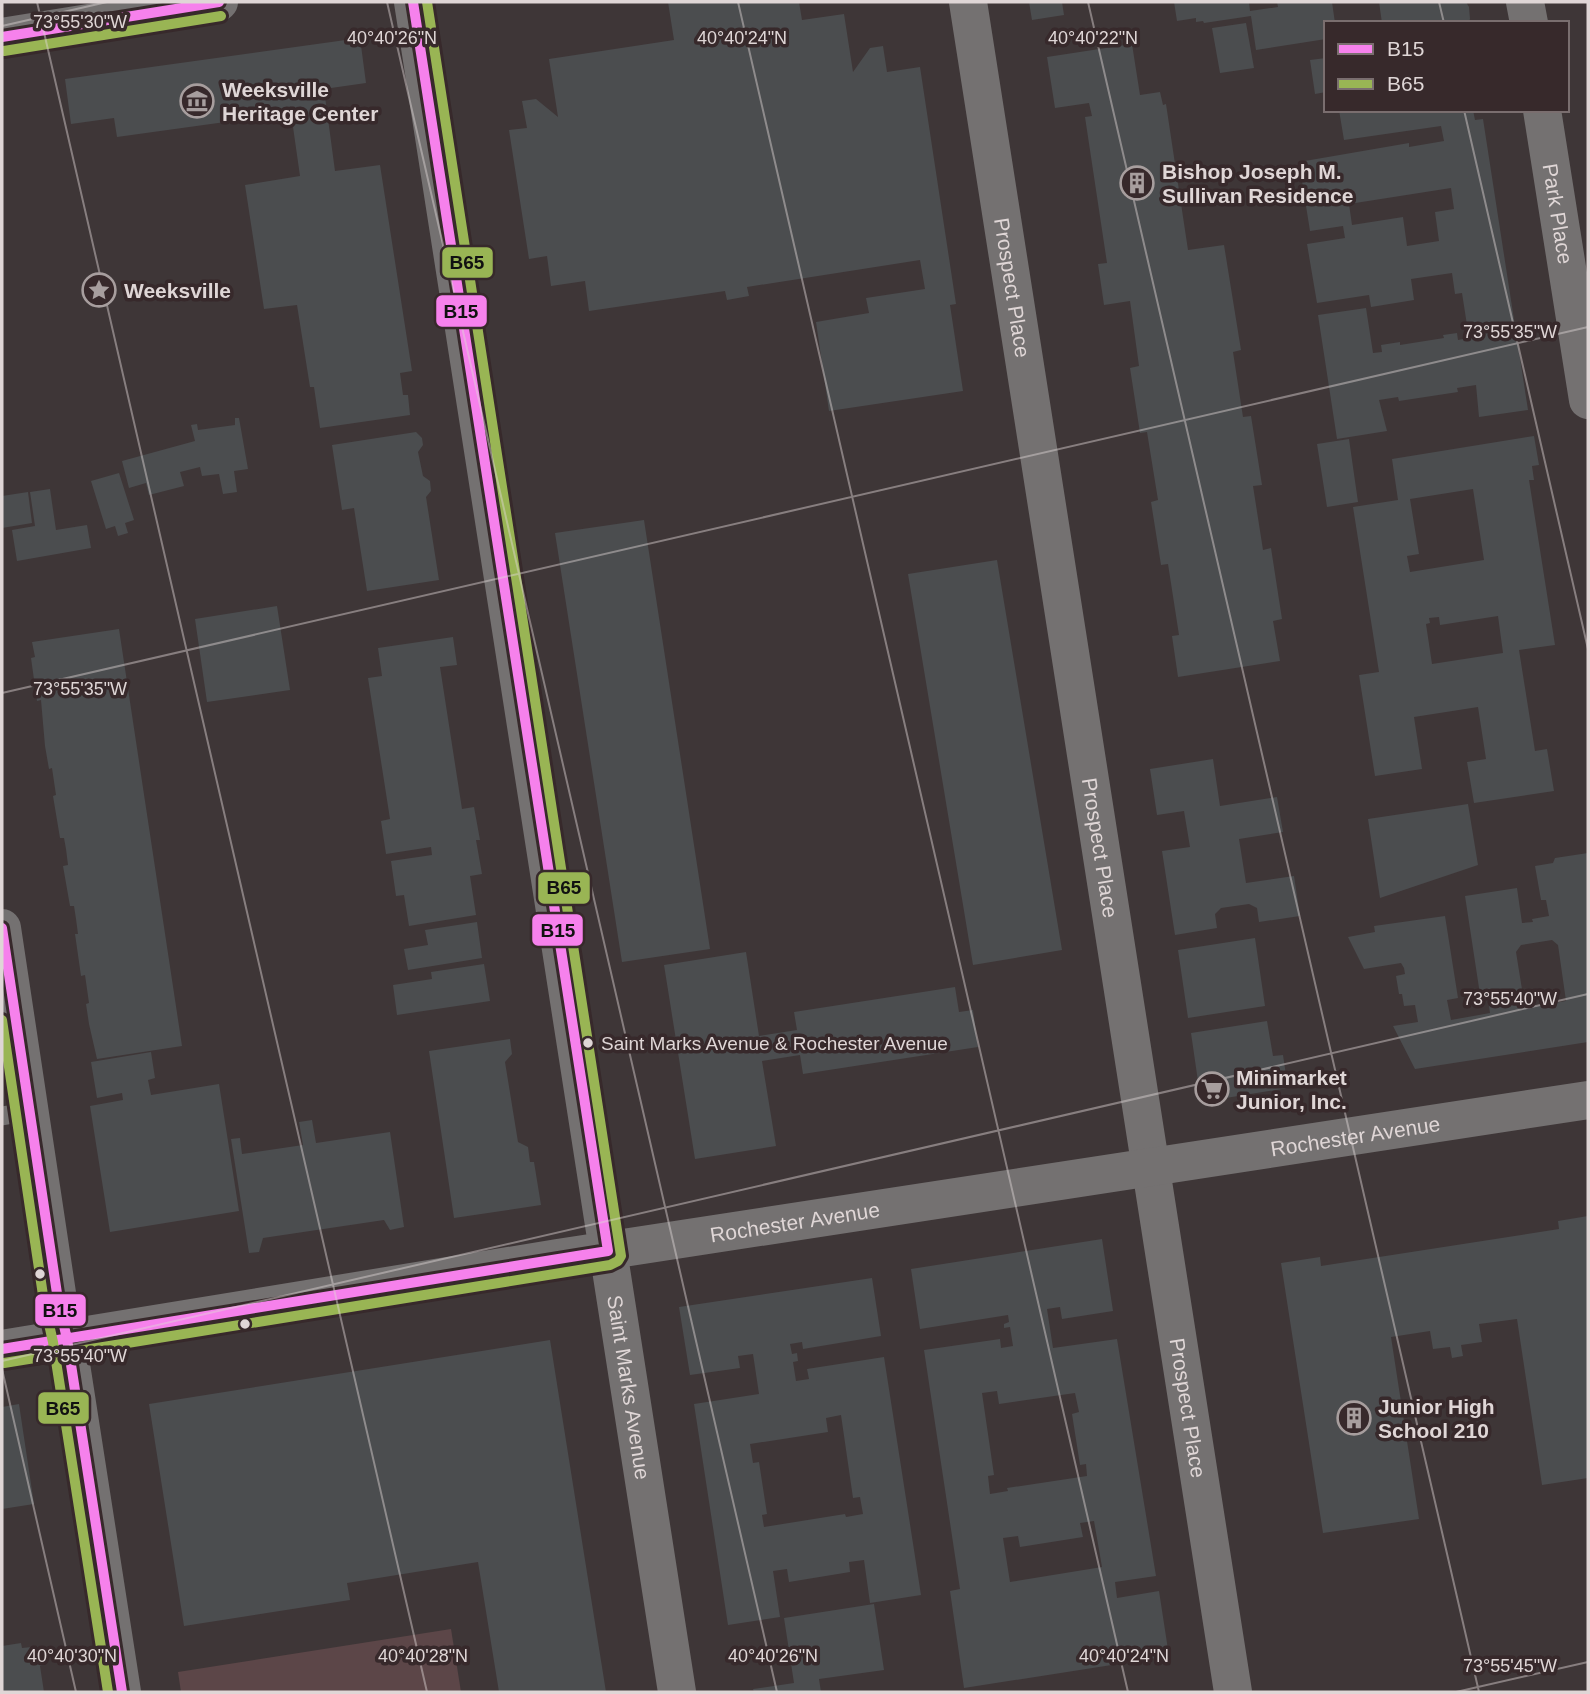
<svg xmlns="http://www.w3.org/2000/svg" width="1590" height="1694" viewBox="0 0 1590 1694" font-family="Arial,sans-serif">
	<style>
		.green { fill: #5c4648 }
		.building { fill: #4b4d4f; fill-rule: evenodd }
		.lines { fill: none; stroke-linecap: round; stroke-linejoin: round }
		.lane { stroke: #747171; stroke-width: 19 }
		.street { stroke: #747171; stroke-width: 38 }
		.bus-1-casing { stroke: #37292b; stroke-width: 16 }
		.bus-2-casing { stroke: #37292b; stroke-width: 16 }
		.bus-1 { stroke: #f681ec; stroke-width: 10 }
		.bus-2 { stroke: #99b554; stroke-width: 10 }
		.ticks { fill: none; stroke: #dfd6d6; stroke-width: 2; stroke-opacity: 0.45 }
		.bus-dot { fill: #dfd6d6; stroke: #37292b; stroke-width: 2.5 }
		.labels { text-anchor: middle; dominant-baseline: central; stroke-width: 7; stroke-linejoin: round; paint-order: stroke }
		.bus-label { font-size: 19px; fill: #dfd6d6; stroke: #37292b; text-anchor: start }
		.poi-label { font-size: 21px; font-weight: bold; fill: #dfd6d6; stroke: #37292b; text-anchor: start }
		.street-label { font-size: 21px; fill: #dfd6d6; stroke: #37292b }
		.ticks-label { font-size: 18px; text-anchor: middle; fill: #dfd6d6; stroke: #37292b; stroke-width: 7; stroke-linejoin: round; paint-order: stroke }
		.line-badge { stroke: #37292b; stroke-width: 2.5 }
		.pale-badge-label { font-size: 19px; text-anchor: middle; font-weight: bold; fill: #111 }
	</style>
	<rect width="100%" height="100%" fill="#3e3637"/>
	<path class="green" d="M 451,1629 L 461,1692 L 181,1692 L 178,1672 Z"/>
	<path class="building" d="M 668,2 L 799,2 L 802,20 L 844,14 L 853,72 L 870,48 L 883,46 L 887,72 L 920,67 L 956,304 L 950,305 L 963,391 L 829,411 L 816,322 L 869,313 L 866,298 L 925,289 L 920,260 L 747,287 L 749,296 L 727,300 L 725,291 L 589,311 L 585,281 L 551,286 L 547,256 L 529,259 L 509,130 L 527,128 L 522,101 L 536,99 L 558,117 L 549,59 L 674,40 Z
		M 1029,2 L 1062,2 L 1064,15 L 1032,20 Z
		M 1174,2 L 1249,2 L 1250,11 L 1278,7 L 1277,2 L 1332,2 L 1335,23 L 1326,23 L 1326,39 L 1256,50 L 1251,16 L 1204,23 L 1203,21 L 1196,22 L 1196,18 L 1177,21 Z
		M 1379,2 L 1466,2 L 1469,7 L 1470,19 L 1468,23 L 1382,23 Z
		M 1246,23 L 1254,68 L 1220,73 L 1212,28 Z
		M 360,38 L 366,83 L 324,89 L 335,171 L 380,165 L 412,371 L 400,373 L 403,395 L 408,395 L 410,415 L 320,428 L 314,387 L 310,387 L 297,305 L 264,309 L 245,185 L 300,176 L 291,113 L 117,137 L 114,118 L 71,124 L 65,79 Z
		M 1132,44 L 1140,95 L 1160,92 L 1163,105 L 1166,104 L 1188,250 L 1224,245 L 1241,350 L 1233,352 L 1243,417 L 1251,416 L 1262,485 L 1253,486 L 1263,550 L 1271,548 L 1282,619 L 1273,621 L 1280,661 L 1178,677 L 1172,636 L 1179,635 L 1168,564 L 1161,565 L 1151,502 L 1158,500 L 1147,432 L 1140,433 L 1130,368 L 1139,366 L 1130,301 L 1104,305 L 1098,264 L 1107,263 L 1085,117 L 1092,116 L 1089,103 L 1055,108 L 1047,57 Z
		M 1326,58 L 1326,92 L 1315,94 L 1310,60 Z
		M 1339,110 L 1473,110 L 1475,120 L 1483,119 L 1528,410 L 1479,417 L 1476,385 L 1457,388 L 1458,392 L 1399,401 L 1398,397 L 1379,400 L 1387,431 L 1337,439 L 1318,315 L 1366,308 L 1373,353 L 1382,352 L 1381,345 L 1400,342 L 1400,345 L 1444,338 L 1443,335 L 1457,333 L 1458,340 L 1469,338 L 1462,293 L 1455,294 L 1452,273 L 1411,279 L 1414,300 L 1371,307 L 1369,295 L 1317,303 L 1307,244 L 1345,238 L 1343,226 L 1310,231 L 1299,162 L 1409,143 L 1409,147 L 1444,141 L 1441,126 L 1344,140 ZM 1451,188 L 1454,209 L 1435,212 L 1439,241 L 1407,246 L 1403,217 L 1352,225 L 1349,204 Z
		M 235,418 L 239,418 L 248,469 L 234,471 L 237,492 L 223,494 L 219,474 L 202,476 L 200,467 L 180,472 L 184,486 L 149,495 L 146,483 L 129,488 L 122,461 L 195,441 L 191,425 L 197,424 L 198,430 L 235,425 Z
		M 416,432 L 422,438 L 423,445 L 418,452 L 423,476 L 430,481 L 431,491 L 426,497 L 439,580 L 367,591 L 354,508 L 342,510 L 332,445 Z
		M 1534,436 L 1539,465 L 1532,466 L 1534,480 L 1529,480 L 1555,645 L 1519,650 L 1535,751 L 1547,749 L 1554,791 L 1474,803 L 1467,762 L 1486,759 L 1478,707 L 1414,717 L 1422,769 L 1375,776 L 1359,675 L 1379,672 L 1353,507 L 1398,500 L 1392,459 ZM 1473,489 L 1484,560 L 1410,572 L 1407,556 L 1419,554 L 1410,499 ZM 1498,616 L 1503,653 L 1432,664 L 1426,624 L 1430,623 L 1429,618 L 1439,617 L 1440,625 Z
		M 1349,439 L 1358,502 L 1327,507 L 1317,444 Z
		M 119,473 L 134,520 L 125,523 L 128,533 L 118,536 L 115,526 L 106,529 L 91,481 Z
		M 50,489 L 56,530 L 87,525 L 91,548 L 17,561 L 12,530 L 35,526 L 30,492 Z
		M 28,492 L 32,523 L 2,528 L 2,496 Z
		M 644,520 L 710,949 L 622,962 L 555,533 Z
		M 997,560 L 1062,950 L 973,965 L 908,574 Z
		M 277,606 L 290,690 L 207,702 L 195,619 Z
		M 119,629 L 182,1046 L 97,1059 L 89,1024 L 86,1004 L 89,1003 L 85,975 L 81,976 L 75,934 L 78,934 L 76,919 L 74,906 L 70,906 L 63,866 L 68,865 L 66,849 L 64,838 L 60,838 L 53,796 L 56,795 L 52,768 L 49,769 L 45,746 L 41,700 L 37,701 L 31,658 L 35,657 L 32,642 Z
		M 453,637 L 457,665 L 440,667 L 462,809 L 474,807 L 480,840 L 476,840 L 482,874 L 470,876 L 476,915 L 409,926 L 404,895 L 396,896 L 391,861 L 432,855 L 431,847 L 386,854 L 381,821 L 390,819 L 368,678 L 382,676 L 378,648 Z
		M 1213,759 L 1220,806 L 1277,797 L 1283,832 L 1239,839 L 1246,883 L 1294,876 L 1300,916 L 1259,922 L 1257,908 L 1249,904 L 1221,908 L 1215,914 L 1217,928 L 1175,935 L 1162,851 L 1190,847 L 1184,811 L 1157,815 L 1150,769 Z
		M 1468,804 L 1478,865 L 1380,898 L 1368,819 Z
		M 1588,853 L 1588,1042 L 1415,1069 L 1393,1026 L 1418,1022 L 1415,1005 L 1404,1006 L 1402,994 L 1399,994 L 1396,976 L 1405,974 L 1404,968 L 1401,963 L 1364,969 L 1348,937 L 1375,932 L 1374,926 L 1445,916 L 1458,998 L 1447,1000 L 1451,1020 L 1490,1013 L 1488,999 L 1481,1001 L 1465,896 L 1517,888 L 1522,923 L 1533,922 L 1532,919 L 1549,916 L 1546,900 L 1541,900 L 1535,866 L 1553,863 L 1555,858 ZM 1552,940 L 1558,945 L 1566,1001 L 1525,1008 L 1516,952 L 1521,945 Z
		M 477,922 L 482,958 L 408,970 L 404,949 L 428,945 L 425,930 Z
		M 1255,938 L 1265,1006 L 1188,1018 L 1178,950 Z
		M 746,952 L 759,1036 L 797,1030 L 794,1012 L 955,987 L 959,1012 L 973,1010 L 978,1047 L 803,1074 L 800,1055 L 762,1061 L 776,1146 L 695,1159 L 664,965 Z
		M 484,964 L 490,1001 L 397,1015 L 393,985 L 432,979 L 431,972 Z
		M 1267,1021 L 1273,1056 L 1283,1055 L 1288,1088 L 1201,1102 L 1191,1033 Z
		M 510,1039 L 512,1054 L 505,1062 L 518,1142 L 528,1147 L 530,1162 L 534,1162 L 541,1205 L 454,1218 L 429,1051 Z
		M 151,1052 L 155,1078 L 148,1080 L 151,1095 L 219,1084 L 239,1211 L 110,1232 L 90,1106 L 123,1100 L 122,1093 L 97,1098 L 91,1062 Z
		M 312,1120 L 316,1143 L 390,1132 L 404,1227 L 390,1230 L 384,1220 L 263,1238 L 259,1252 L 249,1253 L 231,1139 L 240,1138 L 242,1154 L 303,1145 L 299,1122 Z
		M 1588,1216 L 1588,1478 L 1542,1485 L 1517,1319 L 1479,1324 L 1482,1342 L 1461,1345 L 1463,1356 L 1452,1358 L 1450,1347 L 1433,1349 L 1430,1331 L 1391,1337 L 1419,1519 L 1323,1533 L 1281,1263 L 1320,1257 L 1321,1266 L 1559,1229 L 1558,1221 Z
		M 1102,1239 L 1113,1311 L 1062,1319 L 1060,1307 L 1047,1309 L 1053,1348 L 1117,1339 L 1156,1576 L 1115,1582 L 1117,1598 L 1159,1591 L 1169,1656 L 964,1688 L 950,1591 L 960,1589 L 924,1350 L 1000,1339 L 1001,1348 L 1013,1346 L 1010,1327 L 1004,1328 L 1004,1324 L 1009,1322 L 1008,1315 L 920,1329 L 911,1269 ZM 997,1391 L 999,1404 L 1075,1393 L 1079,1412 L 1072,1414 L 1080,1465 L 1086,1464 L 1087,1476 L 1007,1488 L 1008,1491 L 990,1494 L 988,1476 L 994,1475 L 982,1393 ZM 1094,1521 L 1102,1567 L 1010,1582 L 1003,1538 L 1018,1536 L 1020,1547 L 1083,1537 L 1080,1523 Z
		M 872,1278 L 881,1336 L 803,1349 L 802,1342 L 790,1344 L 792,1354 L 797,1353 L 798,1361 L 793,1362 L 796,1381 L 809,1379 L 807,1369 L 884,1357 L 921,1595 L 870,1603 L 864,1560 L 849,1562 L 850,1572 L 789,1582 L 787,1569 L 773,1571 L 780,1617 L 728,1625 L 694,1404 L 759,1394 L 753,1354 L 738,1356 L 740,1368 L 690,1375 L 679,1307 ZM 841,1415 L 853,1498 L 860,1497 L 863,1514 L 846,1517 L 845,1514 L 764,1527 L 762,1515 L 767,1514 L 759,1462 L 753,1463 L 750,1444 L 828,1432 L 826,1418 Z
		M 550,1340 L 606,1692 L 499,1692 L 478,1562 L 347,1583 L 350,1600 L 184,1626 L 149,1404 Z
		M 19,1404 L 34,1504 L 2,1509 L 2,1407 Z
		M 874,1604 L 884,1670 L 819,1679 L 821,1692 L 754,1692 L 753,1689 L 794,1683 L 784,1618 Z
		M 21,1643 L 22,1648 L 42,1646 L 45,1665 L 40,1666 L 44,1692 L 2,1692 L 2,1646 Z"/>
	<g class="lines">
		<path class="lane" d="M 2,1116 L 30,1111"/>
		<g class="street">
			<path id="s1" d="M 413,2 L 677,1692"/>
			<path id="s2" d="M 968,2 L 1233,1692"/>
			<path d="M 1525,2 L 1529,23"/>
			<path d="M 2,37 L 219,2"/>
			<path id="s3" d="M 1542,110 L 1588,400"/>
			<path d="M 2,928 L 58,1300 L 67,1339 L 122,1692"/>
			<path id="s4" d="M 2,1349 L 558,1258 L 1588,1100"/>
		</g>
		<defs>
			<path id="bus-1" d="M 2,37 L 219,2
				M 2,928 L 58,1300 L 67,1339 L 122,1692
				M 2,1349 L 608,1251 L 413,2"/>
			<path id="bus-2" d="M 4,51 L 221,16
				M 2,1020 L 44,1302 L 53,1342 L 108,1692
				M 4,1363 L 610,1265 L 618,1261 L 621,1256 L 427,2"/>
		</defs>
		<use href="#bus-1" class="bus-1-casing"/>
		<use href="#bus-2" class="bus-2-casing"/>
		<use href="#bus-1" class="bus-1"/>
		<use href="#bus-2" class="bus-2"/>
	</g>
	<path class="ticks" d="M 37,2 L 427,1692M 387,2 L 777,1692M 738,2 L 1128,1692M 1088,2 L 1479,1692M 1439,2 L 1444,23M 2,26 L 107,2M 1464,110 L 1588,649M 2,693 L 1588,327M 2,1361 L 1588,994M 2,1369 L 76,1692M 1456,1692 L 1588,1662"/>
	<defs>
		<symbol id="museum-ring" viewBox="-11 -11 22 22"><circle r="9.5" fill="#37292b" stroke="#a79e9e" stroke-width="1.5"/><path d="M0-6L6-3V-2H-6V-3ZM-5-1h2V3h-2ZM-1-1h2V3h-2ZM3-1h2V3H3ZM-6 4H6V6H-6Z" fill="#a79e9e"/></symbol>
		<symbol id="building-ring" viewBox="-11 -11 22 22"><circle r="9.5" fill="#37292b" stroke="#a79e9e" stroke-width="1.5"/><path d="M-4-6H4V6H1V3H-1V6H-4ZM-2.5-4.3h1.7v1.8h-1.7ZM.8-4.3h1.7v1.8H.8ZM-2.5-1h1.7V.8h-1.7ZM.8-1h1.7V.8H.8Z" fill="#a79e9e"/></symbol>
		<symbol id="sight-ring" viewBox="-11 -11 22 22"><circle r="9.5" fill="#37292b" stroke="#a79e9e" stroke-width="1.5"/><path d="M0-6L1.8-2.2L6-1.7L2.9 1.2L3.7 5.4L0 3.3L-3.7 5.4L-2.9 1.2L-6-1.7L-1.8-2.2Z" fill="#a79e9e"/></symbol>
		<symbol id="supermarket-ring" viewBox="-11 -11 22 22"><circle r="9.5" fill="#37292b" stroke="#a79e9e" stroke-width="1.5"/><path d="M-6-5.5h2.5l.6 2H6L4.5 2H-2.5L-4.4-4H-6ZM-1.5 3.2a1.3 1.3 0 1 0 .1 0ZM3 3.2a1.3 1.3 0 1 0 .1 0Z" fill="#a79e9e"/></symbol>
	</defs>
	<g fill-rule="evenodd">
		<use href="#museum-ring" x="178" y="82" width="38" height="38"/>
		<use href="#building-ring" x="1118" y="164" width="38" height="38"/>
		<use href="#sight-ring" x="80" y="271" width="38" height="38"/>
		<use href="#supermarket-ring" x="1193" y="1070" width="38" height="38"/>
		<use href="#building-ring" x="1335" y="1399" width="38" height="38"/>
	</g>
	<g class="bus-dot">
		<circle cx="588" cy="1043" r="6"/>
		<circle cx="40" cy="1274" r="6"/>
		<circle cx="245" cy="1324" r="6"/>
	</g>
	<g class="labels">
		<g class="bus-label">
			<text x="601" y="1043">Saint Marks Avenue &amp; Rochester Avenue</text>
		</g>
		<g class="poi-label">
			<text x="222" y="89">Weeksville<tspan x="222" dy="24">Heritage Center</tspan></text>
			<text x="1162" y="171">Bishop Joseph M.<tspan x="1162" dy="24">Sullivan Residence</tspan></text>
			<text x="124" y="290">Weeksville</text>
			<text x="1236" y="1077">Minimarket<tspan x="1236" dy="24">Junior, Inc.</tspan></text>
			<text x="1378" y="1406">Junior High<tspan x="1378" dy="24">School 210</tspan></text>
		</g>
		<g class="street-label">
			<text stroke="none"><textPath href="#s3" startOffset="105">Park Place</textPath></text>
			<text stroke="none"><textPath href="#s2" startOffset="289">Prospect Place</textPath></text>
			<text stroke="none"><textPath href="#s2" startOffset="856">Prospect Place</textPath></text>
			<text stroke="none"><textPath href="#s4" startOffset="1370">Rochester Avenue</textPath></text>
			<text stroke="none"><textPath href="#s4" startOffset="803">Rochester Avenue</textPath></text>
			<text stroke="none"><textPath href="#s1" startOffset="1402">Saint Marks Avenue</textPath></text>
			<text stroke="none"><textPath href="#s2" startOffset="1423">Prospect Place</textPath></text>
		</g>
	</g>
	<g class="ticks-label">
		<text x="80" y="28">73°55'30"W</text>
		<text x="392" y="44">40°40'26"N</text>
		<text x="742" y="44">40°40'24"N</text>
		<text x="1093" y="44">40°40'22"N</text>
		<text x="1510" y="338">73°55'35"W</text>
		<text x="80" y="695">73°55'35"W</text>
		<text x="1510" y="1005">73°55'40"W</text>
		<text x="80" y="1362">73°55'40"W</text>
		<text x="72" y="1662">40°40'30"N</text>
		<text x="423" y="1662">40°40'28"N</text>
		<text x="773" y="1662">40°40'26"N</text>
		<text x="1124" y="1662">40°40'24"N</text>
		<text x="1510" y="1672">73°55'45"W</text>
	</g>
	<g class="line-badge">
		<rect x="441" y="246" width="53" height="33" rx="7" fill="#99b554"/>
		<rect x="435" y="294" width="53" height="34" rx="7" fill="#f681ec"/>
		<rect x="537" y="871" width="54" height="34" rx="7" fill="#99b554"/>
		<rect x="531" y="913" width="53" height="34" rx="7" fill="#f681ec"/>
		<rect x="34" y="1293" width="53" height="34" rx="7" fill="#f681ec"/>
		<rect x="37" y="1391" width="53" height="34" rx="7" fill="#99b554"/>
	</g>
	<g class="pale-badge-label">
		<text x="467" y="269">B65</text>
		<text x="461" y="318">B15</text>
		<text x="564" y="894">B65</text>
		<text x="558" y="937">B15</text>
		<text x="60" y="1317">B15</text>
		<text x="63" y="1415">B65</text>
	</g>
	<rect width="1590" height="1694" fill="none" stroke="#dfd6d6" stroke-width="7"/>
	<rect x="1324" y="21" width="245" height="91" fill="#37292b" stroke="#7a6e6f" stroke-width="2"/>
	<rect x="1338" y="44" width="35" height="10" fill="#f681ec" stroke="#7a6e6f" stroke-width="2"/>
	<text x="1387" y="56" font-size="21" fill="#dfd6d6">B15</text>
	<rect x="1338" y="79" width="35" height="10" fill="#99b554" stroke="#7a6e6f" stroke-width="2"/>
	<text x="1387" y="91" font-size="21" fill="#dfd6d6">B65</text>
</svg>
